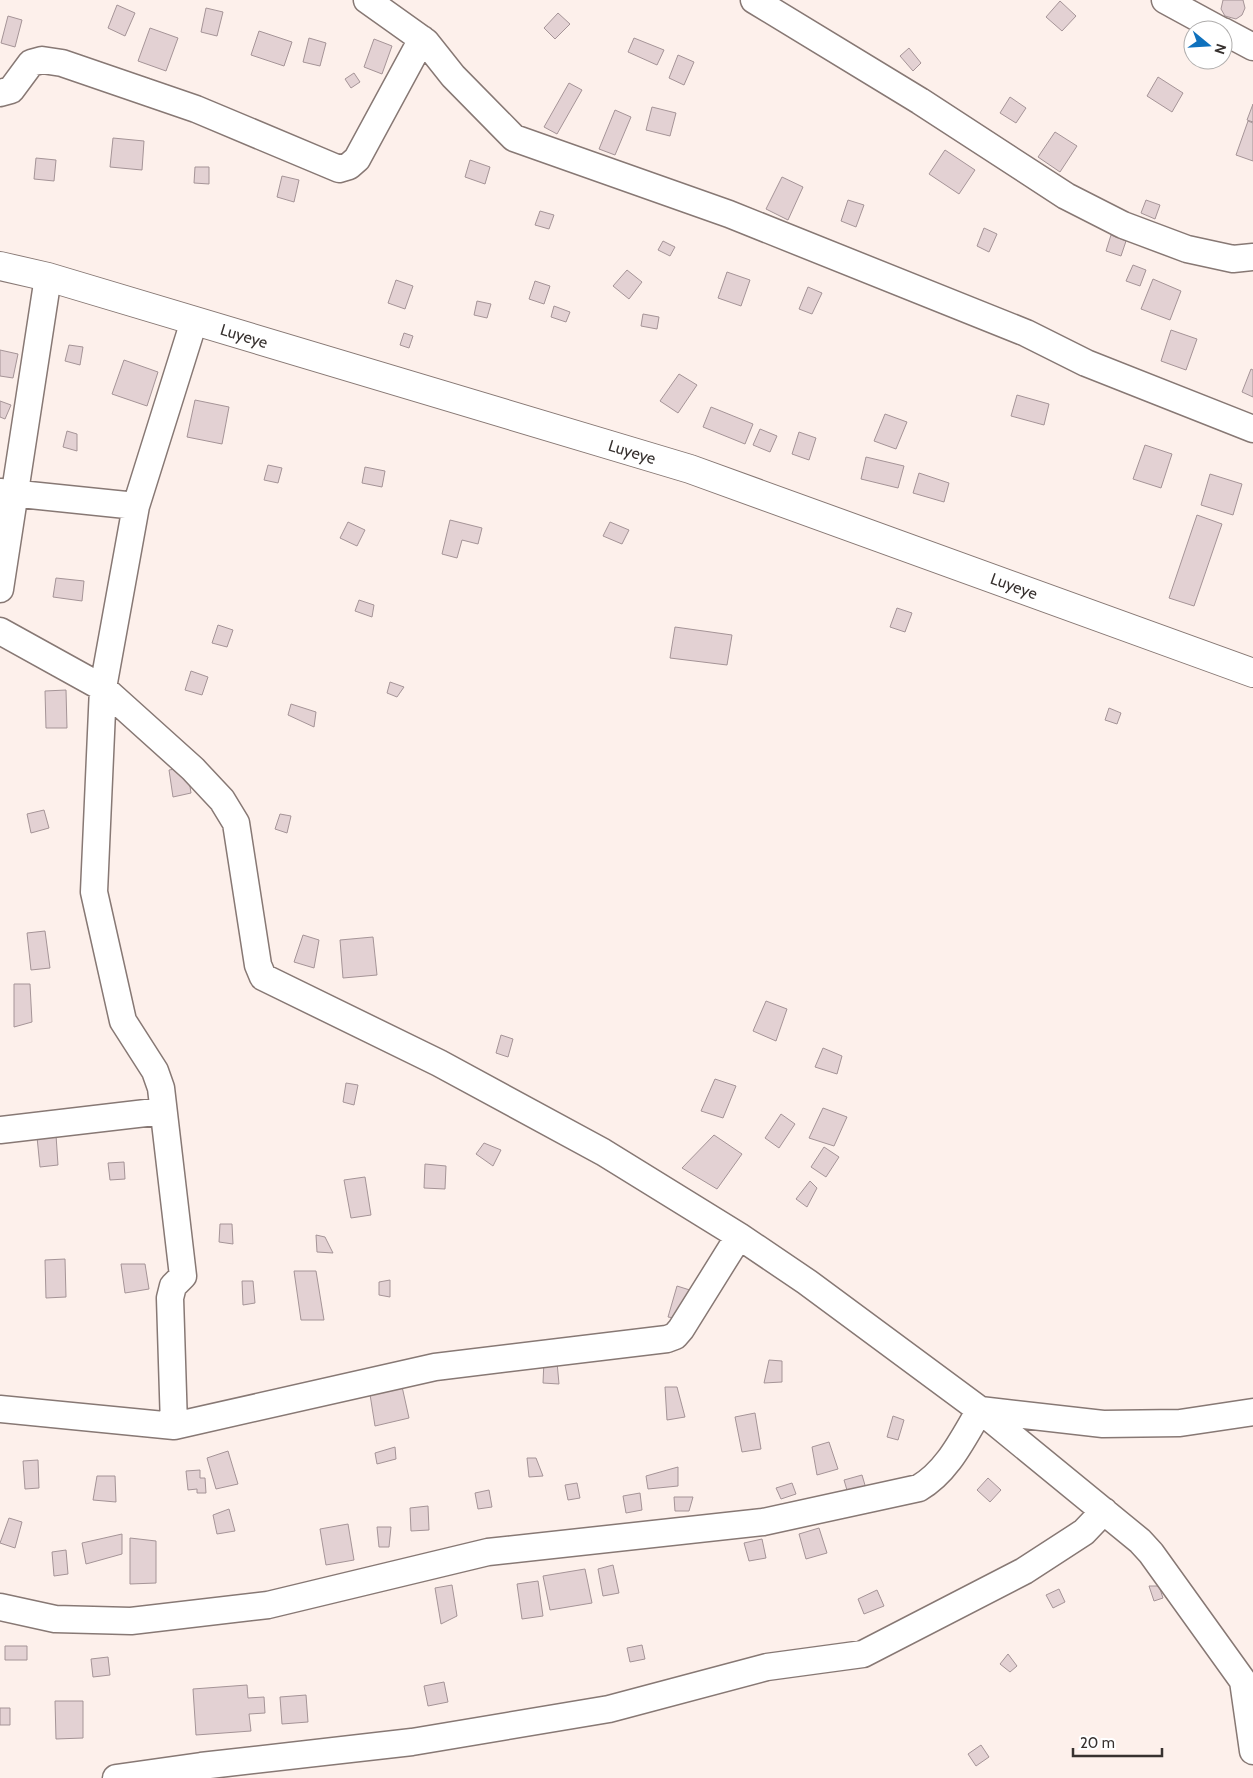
<svg xmlns="http://www.w3.org/2000/svg" width="1253" height="1778" viewBox="0 0 1253 1778" font-family="Cabin,sans-serif">
	<style>
		.building { fill: #e3d1d3; stroke: #a59497 }
		.lines { fill: none; stroke-linecap: round; stroke-linejoin: round }
		.minor-casing { stroke: #877874; stroke-width: 29 }
		.tertiary-casing { stroke: #877874; stroke-width: 30 }
		.minor { stroke: #fff; stroke-width: 26 }
		.tertiary { stroke: #fff; stroke-width: 28 }
		.labels { text-anchor: middle; dominant-baseline: central; stroke-width: 4; stroke-linejoin: round; paint-order: stroke }
		.street-label { font-size: 16px; fill: #37312f; stroke: #fff }
	</style>
	<rect width="100%" height="100%" fill="#fdf0eb"/>
	<path class="building" d="M 1223,0 L 1243,0 L 1245,8 L 1242,15 L 1236,19 L 1225,16 L 1221,9 Z
		M 1060,1 L 1076,16 L 1062,31 L 1046,17 Z
		M 117,5 L 135,13 L 125,36 L 108,28 Z
		M 206,8 L 223,12 L 217,36 L 201,32 Z
		M 558,13 L 570,24 L 555,39 L 544,28 Z
		M 8,16 L 22,20 L 15,47 L 1,43 Z
		M 150,28 L 178,38 L 166,71 L 138,61 Z
		M 259,31 L 292,42 L 284,66 L 251,55 Z
		M 309,38 L 326,43 L 320,66 L 303,62 Z
		M 634,38 L 664,50 L 657,65 L 628,52 Z
		M 374,39 L 392,46 L 382,74 L 364,67 Z
		M 909,48 L 921,63 L 913,71 L 900,56 Z
		M 678,55 L 694,62 L 684,85 L 669,78 Z
		M 354,73 L 360,82 L 351,88 L 345,79 Z
		M 1158,77 L 1183,93 L 1172,112 L 1147,96 Z
		M 569,83 L 582,90 L 557,134 L 544,127 Z
		M 1010,97 L 1026,108 L 1016,123 L 1000,113 Z
		M 1253,104 L 1253,122 L 1247,120 Z
		M 652,107 L 676,113 L 670,136 L 646,130 Z
		M 615,110 L 631,117 L 615,155 L 599,149 Z
		M 1248,121 L 1253,123 L 1253,161 L 1236,155 Z
		M 1055,132 L 1077,146 L 1060,172 L 1038,157 Z
		M 113,138 L 144,141 L 142,170 L 110,167 Z
		M 945,150 L 975,170 L 959,194 L 929,174 Z
		M 36,158 L 56,160 L 54,181 L 34,179 Z
		M 470,160 L 490,167 L 485,184 L 465,177 Z
		M 195,167 L 209,167 L 209,184 L 194,183 Z
		M 282,176 L 299,180 L 294,202 L 277,197 Z
		M 782,177 L 803,187 L 788,220 L 766,209 Z
		M 848,200 L 864,205 L 856,227 L 841,221 Z
		M 1146,200 L 1160,205 L 1155,219 L 1141,213 Z
		M 540,211 L 554,215 L 549,229 L 535,225 Z
		M 984,228 L 997,234 L 989,252 L 977,246 Z
		M 1111,235 L 1126,241 L 1121,256 L 1106,251 Z
		M 663,241 L 675,247 L 670,256 L 658,250 Z
		M 1133,265 L 1146,270 L 1140,286 L 1126,281 Z
		M 627,270 L 642,282 L 629,299 L 613,286 Z
		M 727,272 L 750,280 L 741,306 L 718,298 Z
		M 1153,279 L 1181,291 L 1170,320 L 1141,309 Z
		M 396,280 L 413,286 L 405,309 L 388,303 Z
		M 535,281 L 550,286 L 544,304 L 529,299 Z
		M 808,287 L 822,293 L 812,314 L 799,309 Z
		M 477,301 L 491,304 L 487,318 L 474,315 Z
		M 554,306 L 570,312 L 566,322 L 551,317 Z
		M 643,314 L 659,317 L 657,329 L 641,326 Z
		M 1171,330 L 1197,339 L 1186,370 L 1161,361 Z
		M 404,333 L 413,336 L 409,348 L 400,345 Z
		M 69,345 L 83,347 L 80,365 L 65,361 Z
		M 0,350 L 18,354 L 13,378 L 0,376 Z
		M 124,360 L 158,372 L 147,406 L 112,394 Z
		M 1251,369 L 1253,370 L 1253,397 L 1242,392 Z
		M 679,374 L 697,385 L 678,413 L 660,401 Z
		M 1017,395 L 1049,404 L 1044,425 L 1011,416 Z
		M 195,400 L 229,407 L 222,444 L 187,437 Z
		M 0,401 L 11,405 L 5,419 L 0,417 Z
		M 711,407 L 753,424 L 745,444 L 703,427 Z
		M 885,414 L 907,422 L 896,449 L 874,441 Z
		M 760,429 L 777,436 L 770,452 L 753,445 Z
		M 67,431 L 77,434 L 77,451 L 63,447 Z
		M 799,432 L 816,438 L 809,460 L 792,454 Z
		M 1145,445 L 1172,454 L 1161,488 L 1133,479 Z
		M 866,457 L 904,466 L 898,488 L 861,479 Z
		M 268,465 L 282,468 L 278,483 L 264,480 Z
		M 365,467 L 385,471 L 382,487 L 362,483 Z
		M 919,473 L 949,483 L 944,502 L 913,493 Z
		M 1210,474 L 1242,484 L 1233,515 L 1201,505 Z
		M 1197,515 L 1222,524 L 1194,606 L 1169,598 Z
		M 450,520 L 482,528 L 478,544 L 462,540 L 457,558 L 442,554 Z
		M 348,522 L 365,530 L 357,546 L 340,538 Z
		M 610,522 L 629,530 L 622,544 L 603,536 Z
		M 56,578 L 84,581 L 82,601 L 53,597 Z
		M 359,600 L 374,605 L 372,617 L 355,611 Z
		M 897,608 L 912,613 L 905,632 L 890,627 Z
		M 218,625 L 233,630 L 227,647 L 212,643 Z
		M 675,627 L 732,635 L 727,665 L 670,658 Z
		M 191,671 L 208,677 L 202,695 L 185,690 Z
		M 390,682 L 404,687 L 397,697 L 387,693 Z
		M 66,690 L 67,728 L 46,728 L 45,691 Z
		M 291,704 L 316,712 L 314,727 L 288,715 Z
		M 1109,708 L 1121,713 L 1117,724 L 1105,720 Z
		M 187,767 L 191,793 L 173,797 L 169,770 Z
		M 44,810 L 49,828 L 31,833 L 27,814 Z
		M 280,814 L 291,816 L 287,833 L 275,829 Z
		M 45,931 L 50,968 L 31,970 L 27,933 Z
		M 303,935 L 319,940 L 314,968 L 294,962 Z
		M 373,937 L 377,975 L 343,978 L 340,940 Z
		M 14,984 L 30,984 L 32,1022 L 14,1027 Z
		M 766,1001 L 787,1009 L 776,1041 L 753,1031 Z
		M 501,1035 L 513,1039 L 508,1057 L 496,1053 Z
		M 823,1048 L 842,1056 L 837,1074 L 815,1067 Z
		M 715,1079 L 736,1086 L 723,1118 L 701,1111 Z
		M 346,1083 L 358,1085 L 354,1105 L 343,1102 Z
		M 823,1108 L 847,1117 L 834,1146 L 809,1138 Z
		M 781,1114 L 795,1124 L 779,1148 L 765,1138 Z
		M 56,1135 L 58,1165 L 40,1167 L 37,1137 Z
		M 714,1135 L 742,1154 L 717,1189 L 682,1168 Z
		M 484,1143 L 501,1150 L 493,1166 L 476,1154 Z
		M 824,1147 L 839,1157 L 826,1177 L 811,1167 Z
		M 124,1162 L 125,1179 L 110,1180 L 108,1163 Z
		M 425,1164 L 446,1166 L 445,1189 L 424,1188 Z
		M 365,1177 L 371,1215 L 351,1218 L 344,1180 Z
		M 810,1181 L 817,1188 L 807,1207 L 796,1199 Z
		M 220,1224 L 232,1224 L 233,1244 L 219,1242 Z
		M 316,1235 L 325,1237 L 333,1253 L 317,1252 Z
		M 65,1259 L 66,1297 L 46,1298 L 45,1260 Z
		M 121,1264 L 145,1264 L 149,1289 L 125,1293 Z
		M 294,1271 L 316,1271 L 324,1320 L 301,1320 Z
		M 390,1280 L 390,1297 L 379,1295 L 379,1282 Z
		M 242,1281 L 253,1281 L 255,1303 L 243,1305 Z
		M 677,1286 L 693,1291 L 686,1320 L 668,1317 Z
		M 544,1360 L 557,1362 L 559,1384 L 543,1383 Z
		M 769,1360 L 782,1361 L 782,1382 L 764,1383 Z
		M 401,1382 L 409,1418 L 375,1426 L 369,1388 Z
		M 665,1387 L 677,1387 L 685,1417 L 667,1420 Z
		M 755,1413 L 761,1449 L 742,1452 L 735,1417 Z
		M 893,1416 L 904,1420 L 898,1440 L 887,1437 Z
		M 829,1442 L 838,1469 L 817,1475 L 812,1447 Z
		M 395,1447 L 396,1459 L 377,1464 L 375,1453 Z
		M 228,1451 L 238,1484 L 216,1489 L 207,1458 Z
		M 527,1458 L 536,1458 L 543,1476 L 529,1477 Z
		M 38,1460 L 39,1488 L 25,1489 L 23,1461 Z
		M 678,1467 L 678,1486 L 648,1489 L 646,1476 Z
		M 200,1470 L 200,1478 L 205,1478 L 206,1493 L 197,1493 L 197,1489 L 188,1490 L 186,1471 Z
		M 862,1475 L 867,1492 L 849,1497 L 844,1480 Z
		M 97,1476 L 115,1476 L 116,1502 L 93,1500 Z
		M 988,1478 L 1001,1490 L 990,1502 L 977,1490 Z
		M 577,1483 L 580,1498 L 568,1500 L 565,1485 Z
		M 792,1483 L 796,1494 L 781,1499 L 776,1488 Z
		M 489,1490 L 492,1507 L 478,1509 L 475,1493 Z
		M 640,1493 L 642,1510 L 626,1513 L 623,1496 Z
		M 674,1497 L 693,1497 L 689,1511 L 675,1511 Z
		M 428,1506 L 429,1530 L 411,1531 L 410,1508 Z
		M 229,1509 L 235,1531 L 217,1534 L 213,1515 Z
		M 9,1518 L 22,1522 L 15,1548 L 0,1543 Z
		M 348,1524 L 354,1560 L 326,1565 L 320,1529 Z
		M 377,1527 L 391,1527 L 389,1547 L 379,1547 Z
		M 819,1528 L 827,1553 L 806,1559 L 799,1534 Z
		M 122,1534 L 122,1554 L 86,1564 L 82,1543 Z
		M 130,1538 L 156,1541 L 156,1583 L 130,1584 Z
		M 762,1539 L 766,1558 L 749,1561 L 744,1543 Z
		M 66,1550 L 68,1574 L 54,1576 L 52,1552 Z
		M 613,1565 L 619,1593 L 603,1596 L 598,1569 Z
		M 585,1569 L 592,1603 L 550,1610 L 543,1576 Z
		M 538,1581 L 543,1616 L 522,1619 L 517,1584 Z
		M 452,1585 L 457,1616 L 441,1624 L 435,1588 Z
		M 1149,1586 L 1159,1586 L 1163,1598 L 1154,1601 Z
		M 1059,1589 L 1065,1602 L 1053,1608 L 1046,1595 Z
		M 877,1590 L 884,1606 L 864,1614 L 858,1599 Z
		M 642,1645 L 645,1659 L 630,1662 L 627,1648 Z
		M 5,1646 L 27,1646 L 27,1660 L 5,1660 Z
		M 1008,1654 L 1017,1666 L 1010,1672 L 1000,1664 Z
		M 108,1657 L 110,1675 L 93,1677 L 91,1659 Z
		M 444,1682 L 448,1702 L 428,1706 L 424,1686 Z
		M 247,1685 L 248,1698 L 264,1697 L 265,1713 L 249,1714 L 251,1731 L 196,1735 L 193,1689 Z
		M 306,1695 L 308,1722 L 282,1724 L 280,1697 Z
		M 55,1701 L 83,1701 L 83,1738 L 56,1739 Z
		M 0,1708 L 10,1708 L 10,1725 L 0,1725 Z
		M 981,1745 L 989,1757 L 976,1766 L 968,1754 Z"/>
	<g class="lines">
		<defs>
			<path id="minor" d="M 367,0 L 426,42 L 453,76 L 514,138 L 729,214 L 1026,333 L 1086,363 L 1253,429
				M 754,0 L 920,101 L 1066,196 L 1123,225 L 1187,249 L 1233,259 L 1253,257
				M 1165,0 L 1220,30
				M 1223,31 L 1253,47
				M 0,93 L 11,90 L 31,63 L 42,60 L 62,63 L 196,109 L 339,169 L 349,166 L 357,159 L 422,39
				M 0,492 L 136,506
				M 0,589 L 48,277
				M 0,631 L 103,688 L 193,769 L 222,800 L 236,823 L 258,965 L 263,977 L 439,1063 L 603,1152 L 739,1236 L 807,1282 L 980,1410 L 1140,1541 L 1151,1553 L 1243,1681 L 1253,1751
				M 0,1130 L 163,1111
				M 0,1409 L 174,1426 L 435,1367 L 667,1339 L 675,1336 L 681,1329 L 739,1236
				M 174,1426 L 170,1298 L 173,1286 L 183,1276 L 161,1088 L 155,1071 L 123,1021 L 94,892 L 103,688 L 136,506 L 194,321
				M 0,1607 L 55,1619 L 131,1621 L 268,1605 L 488,1552 L 763,1522 L 919,1488 C 948,1471 963,1438 980,1410 L 1103,1424 L 1180,1423 L 1253,1412
				M 116,1778 L 201,1766 L 412,1742 L 609,1709 L 767,1667 L 863,1654 L 1024,1571 L 1084,1532 L 1104,1511"/>
			<path id="tertiary" d="M 0,266 L 48,277 L 690,469 L 1253,673"/>
		</defs>
		<use href="#minor" class="minor-casing"/>
		<use href="#tertiary" class="tertiary-casing"/>
		<use href="#minor" class="minor"/>
		<use href="#tertiary" class="tertiary"/>
	</g>
	<g class="labels">
		<g class="street-label">
			<text transform="translate(244 336) rotate(17)">Luyeye</text>
			<text transform="translate(632 452) rotate(17)">Luyeye</text>
			<text transform="translate(1014 586) rotate(20)">Luyeye</text>
		</g>
	</g>
	<g transform="translate(1208 45) rotate(108)"><circle r="24" fill="#ffffff" stroke="#afadac"/>
	<path d="M0-4L9 19L0 12L-9 19Z" fill="#0f71bd"/>
	<text y="-8" font-size="14" font-weight="bold" text-anchor="middle" fill="#37312f">N</text>
	</g>
	<path d="M1073 1748v8h89v-8" fill="none" stroke="#37312f" stroke-width="2.5"/>
	<text x="1080" y="1748" font-size="15" fill="#37312f" stroke="#ffffff" stroke-width="4" paint-order="stroke">20 m</text>
</svg>
